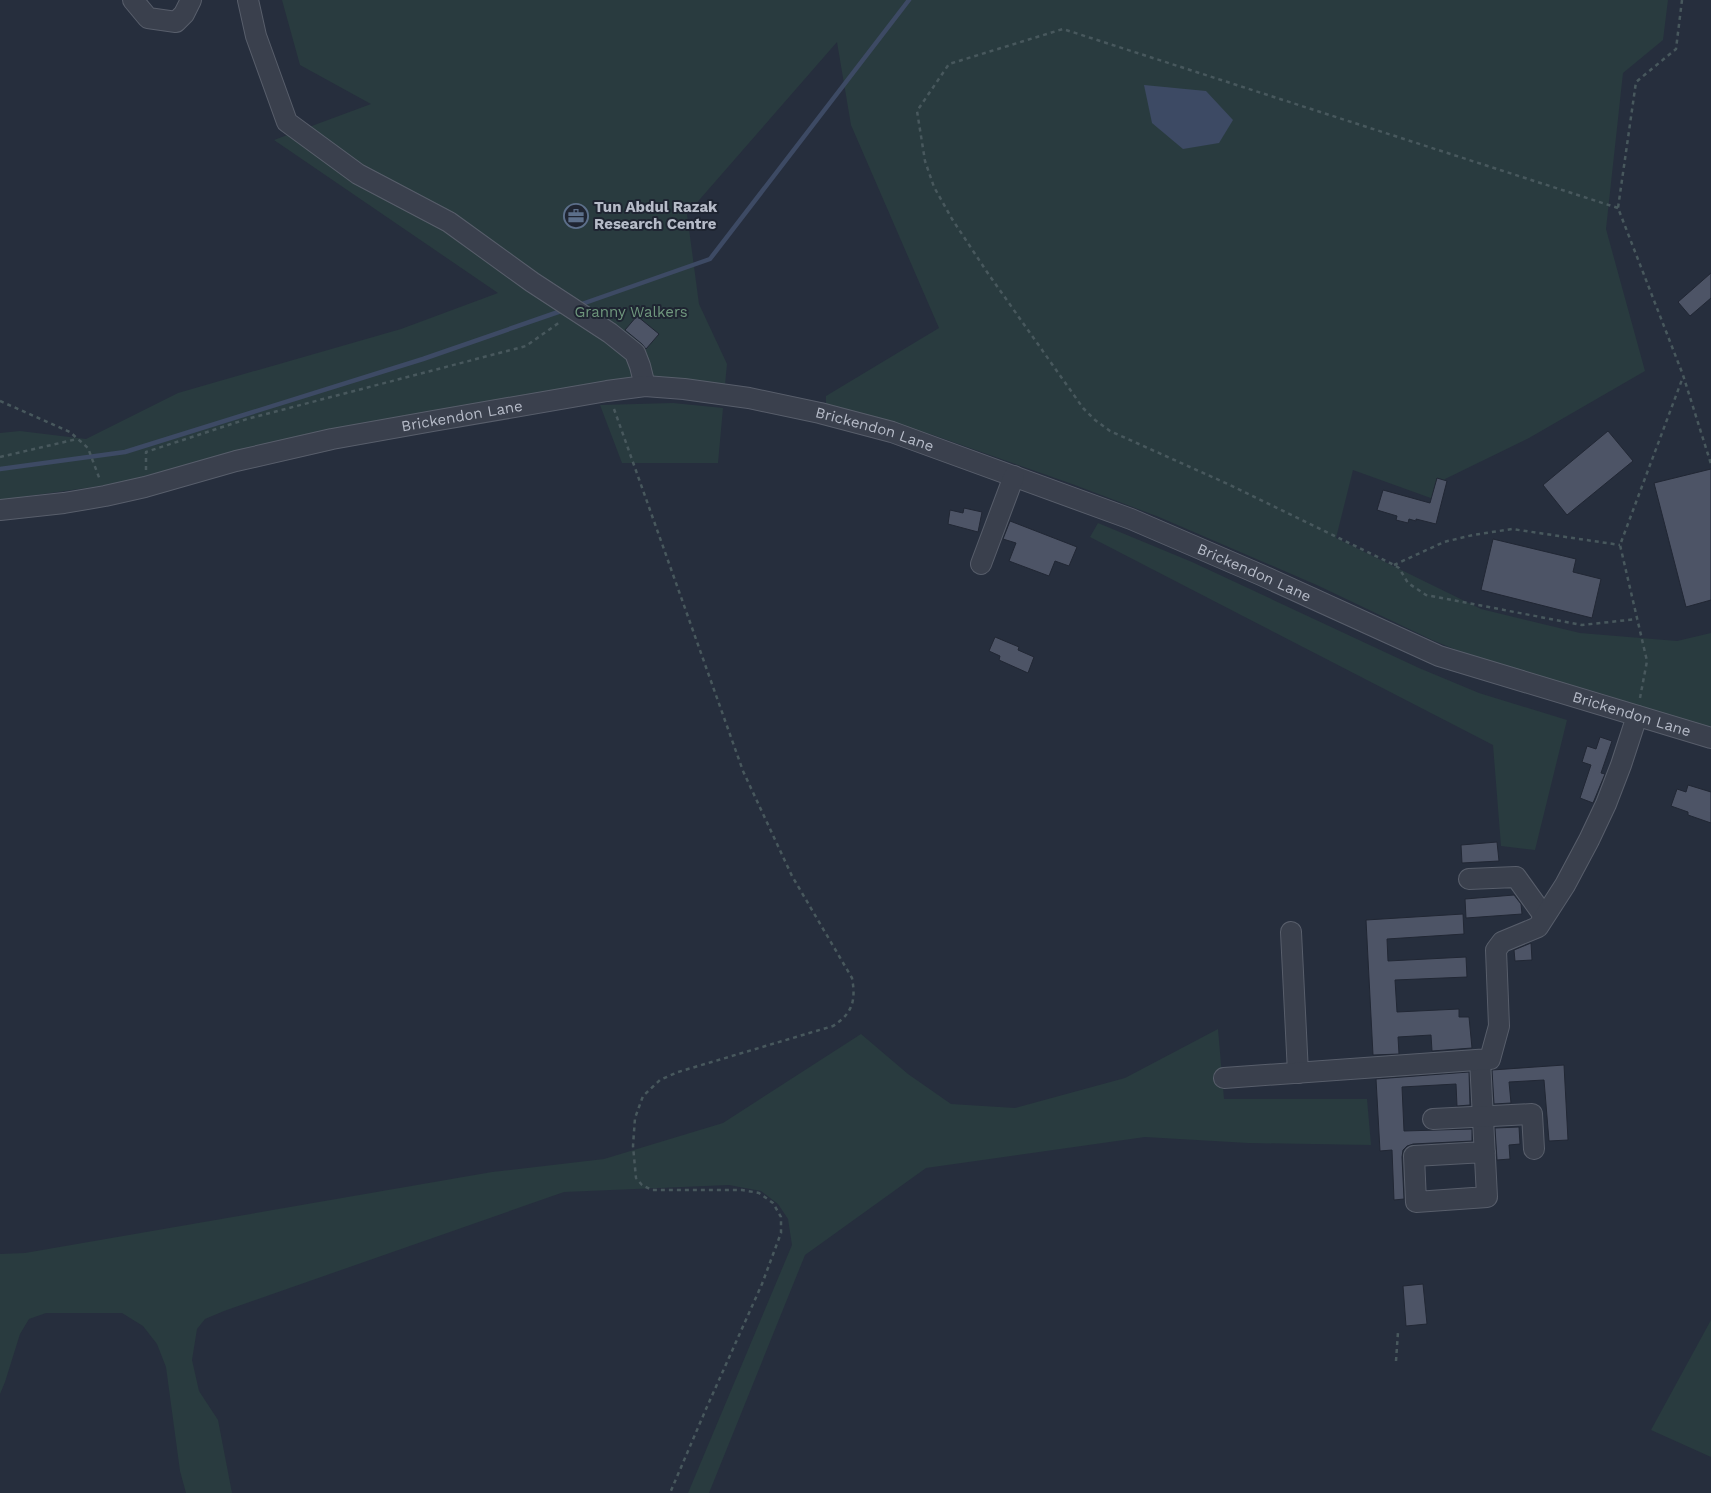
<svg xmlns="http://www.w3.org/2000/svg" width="1711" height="1493" viewBox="0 0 1711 1493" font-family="'Work Sans',sans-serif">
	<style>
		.green { fill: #293b3f }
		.water { fill: #3d4a64 }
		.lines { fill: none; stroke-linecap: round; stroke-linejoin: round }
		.stream { stroke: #3d4a64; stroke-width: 4.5 }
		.building { fill: #4d5466; stroke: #212734 }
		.minor-casing { stroke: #585e6b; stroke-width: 22 }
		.path { stroke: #48585d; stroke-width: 2.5; stroke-dasharray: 4 4; stroke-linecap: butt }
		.minor { stroke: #3a404d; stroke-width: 20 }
		.labels { text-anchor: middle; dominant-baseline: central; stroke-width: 4; stroke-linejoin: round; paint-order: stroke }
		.poi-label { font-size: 15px; font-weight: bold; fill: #b6bbc8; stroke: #1f2532; text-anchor: start }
		.park-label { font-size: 15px; fill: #6f977d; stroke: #1f2532 }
		.street-label { font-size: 15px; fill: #b6bbc8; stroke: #1f2532 }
	</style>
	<rect width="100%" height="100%" fill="#262e3d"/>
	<path class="green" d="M 282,0 L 1668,0 L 1663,40 L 1623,73 L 1606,229 L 1645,371 L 1529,438 L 1445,479 L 1439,501 L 1353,470 L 1336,538 L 1481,609 L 1580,633 L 1677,641 L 1711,633 L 1711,728 L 1596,692 L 1481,660 L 1432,640 L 1319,586 L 1159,517 L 1072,484 L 933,435 L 826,404 L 826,396 L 939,328 L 851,125 L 837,42 L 687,214 L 699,304 L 727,364 L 725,385 L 679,378 L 627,379 L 231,453 L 115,484 L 0,500 L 0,433 L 20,431 L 86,439 L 178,393 L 401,329 L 498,293 L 274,140 L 371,104 L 300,65 Z
		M 673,403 L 723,408 L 718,463 L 622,463 L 600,405 Z
		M 1098,523 L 1192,562 L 1419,668 L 1479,693 L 1567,720 L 1535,850 L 1501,846 L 1493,745 L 1090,537 Z
		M 1218,1029 L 1224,1099 L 1367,1099 L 1371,1145 L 1248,1143 L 1145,1137 L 926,1168 L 805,1255 L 709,1493 L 688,1493 L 792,1245 L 788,1219 L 778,1204 L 761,1191 L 729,1185 L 564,1192 L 224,1311 L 205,1319 L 197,1329 L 192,1360 L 199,1391 L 218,1420 L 232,1493 L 186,1493 L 180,1471 L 166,1367 L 157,1344 L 143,1326 L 122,1313 L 46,1313 L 29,1319 L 20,1334 L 5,1382 L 0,1394 L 0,1254 L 25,1253 L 492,1172 L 604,1159 L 723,1123 L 861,1034 L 908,1074 L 951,1104 L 1015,1108 L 1125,1078 Z
		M 1711,1320 L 1711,1457 L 1651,1430 Z"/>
	<path class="water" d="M 1144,85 L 1206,91 L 1233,120 L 1219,143 L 1183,149 L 1152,123 Z"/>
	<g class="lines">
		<path class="stream" d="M 579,305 L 710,259 L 909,0
			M 0,469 L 125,452 L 423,359 L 564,310"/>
	</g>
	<path class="building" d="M 1711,273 L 1711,298 L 1690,316 L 1678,302 Z
		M 637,316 L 659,334 L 646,349 L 642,344 L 625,330 Z
		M 1608,431 L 1633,461 L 1567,515 L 1543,485 Z
		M 1711,469 L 1711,600 L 1686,607 L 1654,483 Z
		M 1437,478 L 1447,481 L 1436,524 L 1416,519 L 1416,521 L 1409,519 L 1408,523 L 1396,520 L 1397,516 L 1377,510 L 1383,490 L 1430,503 Z
		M 964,508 L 982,512 L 978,532 L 948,524 L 950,510 L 963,513 Z
		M 1010,521 L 1077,547 L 1069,566 L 1055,561 L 1049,576 L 1009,561 L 1016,543 L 1003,539 Z
		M 1493,539 L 1576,559 L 1573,572 L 1601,579 L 1592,618 L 1481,590 Z
		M 995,637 L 1019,647 L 1018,650 L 1034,657 L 1028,673 L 999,660 L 1000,656 L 989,651 Z
		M 1600,737 L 1612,741 L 1601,773 L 1605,774 L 1593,803 L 1580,798 L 1591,765 L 1582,762 L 1587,746 L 1596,749 Z
		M 1688,785 L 1711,792 L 1711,823 L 1688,815 L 1688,812 L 1671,806 L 1677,789 L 1686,792 Z
		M 1497,842 L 1499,861 L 1462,863 L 1461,845 Z
		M 1514,895 L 1521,904 L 1522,914 L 1466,918 L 1465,899 Z
		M 1463,914 L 1464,934 L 1387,939 L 1388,961 L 1466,957 L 1467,977 L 1395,980 L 1397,1012 L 1459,1009 L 1459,1017 L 1469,1017 L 1472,1048 L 1432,1051 L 1431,1035 L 1398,1037 L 1399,1054 L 1373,1055 L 1366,920 Z
		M 1531,943 L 1532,960 L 1515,961 L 1514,950 Z
		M 1564,1065 L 1568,1140 L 1549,1141 L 1544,1080 L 1509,1082 L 1511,1103 L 1494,1104 L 1492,1070 Z
		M 1469,1072 L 1470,1105 L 1457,1106 L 1456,1084 L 1402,1087 L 1404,1131 L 1472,1129 L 1472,1141 L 1413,1144 L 1407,1146 L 1403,1150 L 1402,1157 L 1404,1199 L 1394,1200 L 1392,1150 L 1380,1151 L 1376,1079 Z
		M 1519,1127 L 1520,1144 L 1509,1145 L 1510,1159 L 1497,1160 L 1495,1128 Z
		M 1423,1284 L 1427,1324 L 1406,1326 L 1403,1286 Z"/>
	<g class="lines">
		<defs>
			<g id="minor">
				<path d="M 133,0 L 148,18 L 176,22 L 184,14 L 191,0"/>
				<path d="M 248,0 L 256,36 L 287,122 L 358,174 L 449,222 L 532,282 L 610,333 L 635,353 L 640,366 L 645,386"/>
				<path id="s1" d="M 0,510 L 64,503 L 105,496 L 145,487 L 236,461 L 332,439 L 433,421 L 607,391 L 645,386 L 684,389 L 749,398 L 820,413 L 892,432 L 1131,519 L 1261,575 L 1439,656 L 1711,738"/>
				<path d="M 981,564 L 1014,476"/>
				<path d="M 1469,879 L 1516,877 L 1544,916"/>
				<path d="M 1291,932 L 1298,1073"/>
				<path d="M 1480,1060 L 1487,1197 L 1416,1202 L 1414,1156 L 1485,1152"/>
				<path d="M 1224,1078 L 1490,1059 L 1499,1026 L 1496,950 L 1502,942 L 1538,927 L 1565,885 L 1589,840 L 1606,804 L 1621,765 L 1637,716"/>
				<path d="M 1433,1119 L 1532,1114 L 1534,1149"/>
			</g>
		</defs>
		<use href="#minor" class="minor-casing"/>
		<path class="path" d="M 1682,0 L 1676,49 L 1636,82 L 1618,208 L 1683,375 L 1711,464
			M 1618,208 L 1063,29 L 949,64 L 917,111 L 925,161 L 934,187 L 952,219 L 987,272 L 1083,408 L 1095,420 L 1110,431 L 1230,485 L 1394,565 L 1399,568 L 1408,583 L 1426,595 L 1582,625 L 1637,619
			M 0,401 L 70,432 L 88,448 L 100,480
			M 614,409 L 743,771 L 792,876 L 852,978 C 856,1000 853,1013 833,1026 L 678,1072 L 660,1080 L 643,1096 L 635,1118 L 633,1146 L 636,1178 L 642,1185 L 652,1190 L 742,1190 L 759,1193 L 773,1203 L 781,1217 L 781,1233 L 762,1284 L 706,1409 L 670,1493
			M 0,457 L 77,439
			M 146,470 L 146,452 L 247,419 L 526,346 L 560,322
			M 1394,565 L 1444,542 L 1473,535 L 1512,529 L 1620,545
			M 1640,698 L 1647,661 L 1620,545 L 1683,377
			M 1396,1361 L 1398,1332"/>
		<use href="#minor" class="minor"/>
	</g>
	<defs>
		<symbol id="office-ring" viewBox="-11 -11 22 22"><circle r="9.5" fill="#1f2532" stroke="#5c6f8a" stroke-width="1.5"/><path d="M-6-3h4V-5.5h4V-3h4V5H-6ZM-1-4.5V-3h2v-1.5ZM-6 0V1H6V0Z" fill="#5c6f8a"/></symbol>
	</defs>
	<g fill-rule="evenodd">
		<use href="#office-ring" x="562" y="202" width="28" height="28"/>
	</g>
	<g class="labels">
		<g class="poi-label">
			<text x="594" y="207">Tun Abdul Razak<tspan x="594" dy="17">Research Centre</tspan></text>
		</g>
		<g class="park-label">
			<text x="631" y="312">Granny Walkers</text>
		</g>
		<g class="street-label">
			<text stroke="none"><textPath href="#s1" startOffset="472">Brickendon Lane</textPath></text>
			<text stroke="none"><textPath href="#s1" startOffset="892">Brickendon Lane</textPath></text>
			<text stroke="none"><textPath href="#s1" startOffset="1298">Brickendon Lane</textPath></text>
			<text stroke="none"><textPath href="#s1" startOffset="1702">Brickendon Lane</textPath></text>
		</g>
	</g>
</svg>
